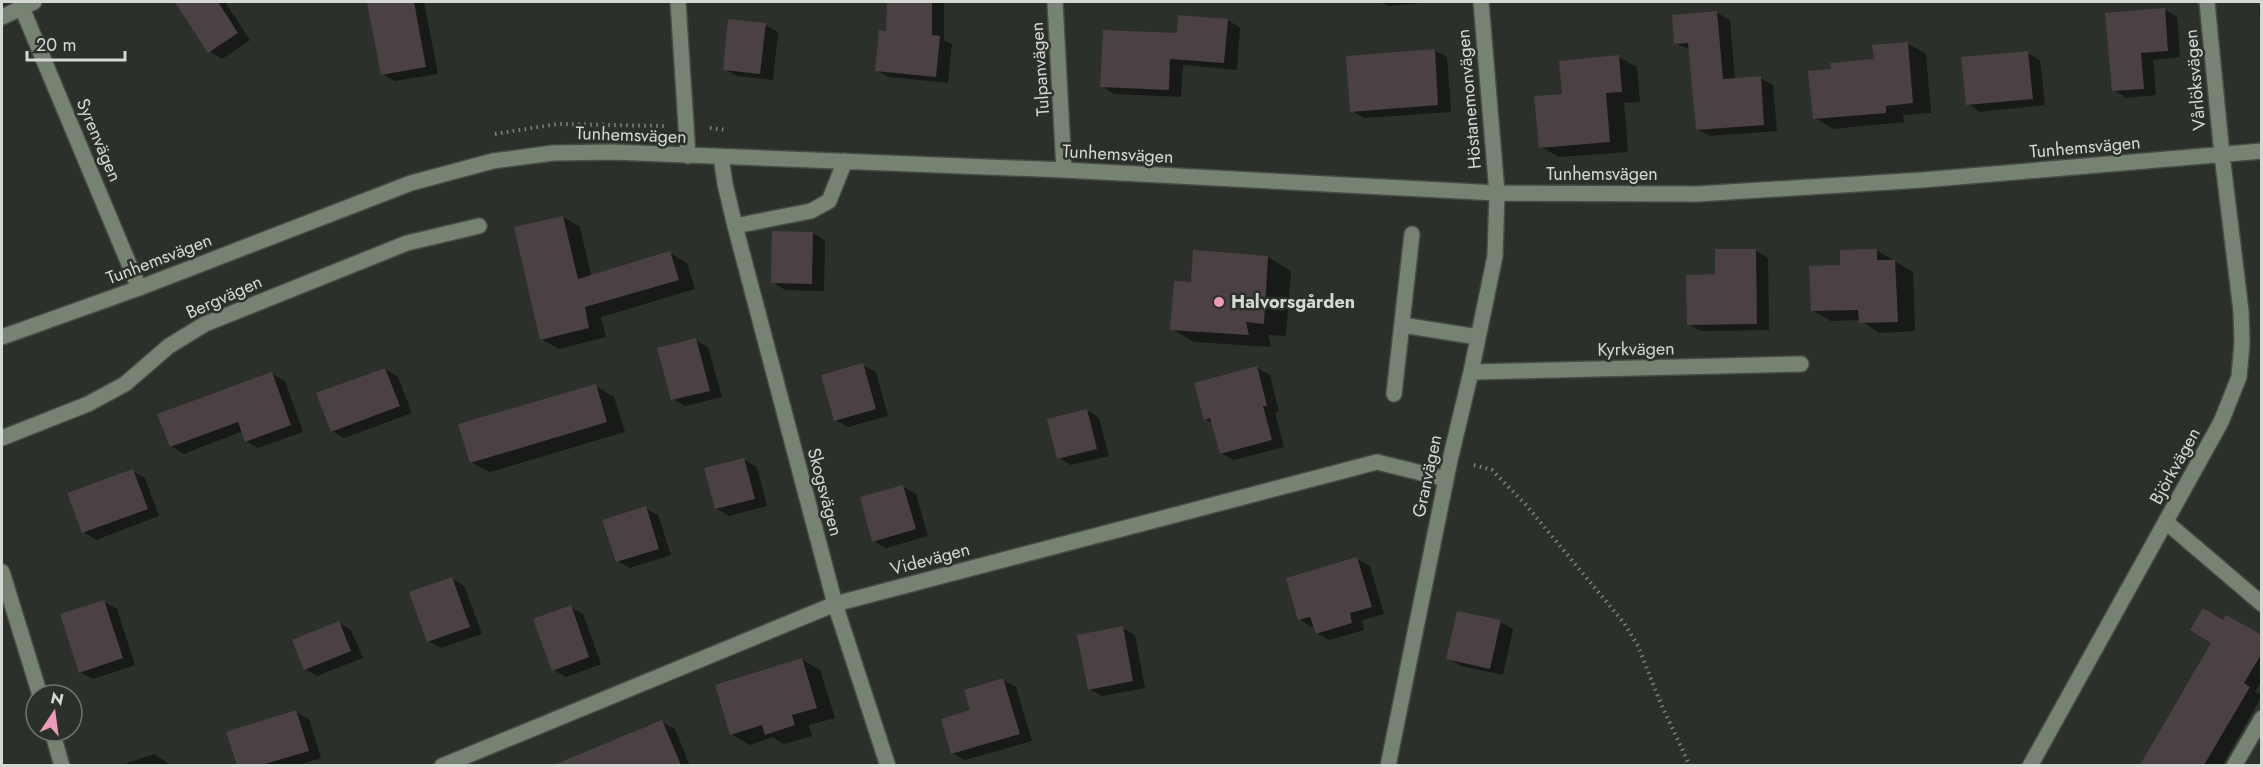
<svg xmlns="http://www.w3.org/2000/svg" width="2263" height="767" viewBox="0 0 2263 767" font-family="Jost,sans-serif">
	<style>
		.shadow { fill: #0007 }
		.building { fill: #4b4043 }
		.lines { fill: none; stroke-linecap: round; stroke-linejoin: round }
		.minor-casing { stroke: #464c45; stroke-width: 18 }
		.path { stroke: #7d827c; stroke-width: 4; stroke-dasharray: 1.5 4.5; stroke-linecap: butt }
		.minor { stroke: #768372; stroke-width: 15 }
		.poi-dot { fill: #ef9ab8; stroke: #2b312a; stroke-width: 2 }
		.labels { text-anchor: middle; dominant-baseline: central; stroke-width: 5; stroke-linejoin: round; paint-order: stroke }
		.street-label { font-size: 18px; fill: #d5d9d4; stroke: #2b312a }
		.poi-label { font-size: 18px; font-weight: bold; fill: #d5d9d4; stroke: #2b312a; text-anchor: start }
	</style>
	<rect width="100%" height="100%" fill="#2b312a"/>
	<path class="shadow" d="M 177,2 L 225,2 L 250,40 L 222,59 L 209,51 Z
		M 369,2 L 424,2 L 438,74 L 395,81 L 382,74 Z
		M 888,2 L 944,2 L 944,40 L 952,44 L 948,83 L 889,77 L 876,70 L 888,32 Z
		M 1381,2 L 1435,2 L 1388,6 Z
		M 2259,7 L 2262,7 L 2262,43 Z
		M 2164,9 L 2177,17 L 2180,57 L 2153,60 L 2156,95 L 2126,98 L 2114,90 Z
		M 1717,13 L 1730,20 L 1735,80 L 1760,78 L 1773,85 L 1777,131 L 1710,136 L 1697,129 L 1690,50 L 1675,43 Z
		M 1228,20 L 1240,28 L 1237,70 L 1183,65 L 1181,97 L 1114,94 L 1102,86 L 1178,35 Z
		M 765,25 L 778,32 L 773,80 L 737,76 L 724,69 Z
		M 1907,43 L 1926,54 L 1931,113 L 1903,115 L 1904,122 L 1833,129 L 1815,118 L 1832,70 L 1875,60 Z
		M 1434,50 L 1447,57 L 1451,112 L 1364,118 L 1352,111 Z
		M 2027,53 L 2040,60 L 2045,105 L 1980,112 L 1968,104 Z
		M 1618,57 L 1637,67 L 1640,102 L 1624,103 L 1628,152 L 1559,157 L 1541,147 Z
		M 563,217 L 580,227 L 591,276 L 670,253 L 687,263 L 695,289 L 601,317 L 606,337 L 559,349 L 541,339 Z
		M 813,233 L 825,241 L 824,291 L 785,290 L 773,282 Z
		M 1876,250 L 1913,272 L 1915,331 L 1879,333 L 1860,320 L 1831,321 L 1812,310 L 1842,266 Z
		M 1756,251 L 1768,258 L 1769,330 L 1701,331 L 1688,324 L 1717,275 Z
		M 1195,252 L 1268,257 L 1291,271 L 1286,336 L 1268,335 L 1271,347 L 1194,342 L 1172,329 L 1192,284 Z
		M 696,340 L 708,347 L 722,397 L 685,406 L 673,399 Z
		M 863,365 L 876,372 L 888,416 L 848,427 L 835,420 Z
		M 1257,368 L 1270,375 L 1279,412 L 1275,413 L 1284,447 L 1234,460 L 1221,453 L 1214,424 L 1205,419 Z
		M 385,369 L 398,377 L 412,413 L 344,438 L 332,431 Z
		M 272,374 L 285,381 L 303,432 L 258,448 L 246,441 L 243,431 L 184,454 L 171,446 Z
		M 596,386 L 614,397 L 625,432 L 490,472 L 471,462 Z
		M 1087,410 L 1099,418 L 1109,456 L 1071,465 L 1059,458 Z
		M 744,460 L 757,467 L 767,506 L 729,516 L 716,508 Z
		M 133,471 L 145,478 L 159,516 L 96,540 L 84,532 L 69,494 Z
		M 903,487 L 916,494 L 928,536 L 886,548 L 874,541 Z
		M 645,508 L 658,515 L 671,555 L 630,568 L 617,561 Z
		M 1357,559 L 1370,566 L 1384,614 L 1362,620 L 1364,630 L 1329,640 L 1317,633 L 1315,626 L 1311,627 L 1299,619 Z
		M 451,578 L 464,586 L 482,634 L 441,648 L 428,641 Z
		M 104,602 L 117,609 L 135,665 L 93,679 L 80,672 Z
		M 570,607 L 583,614 L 601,664 L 566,677 L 554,670 Z
		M 1500,622 L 1513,629 L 1503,675 L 1461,666 L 1448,658 Z
		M 2224,622 L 2262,637 L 2262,681 L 2255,692 L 2262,696 L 2222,766 L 2141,766 Z
		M 339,623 L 351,630 L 363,658 L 317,676 L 305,669 Z
		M 1122,628 L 1135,635 L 1145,688 L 1102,696 L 1089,689 Z
		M 801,659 L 820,670 L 835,718 L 809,725 L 812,736 L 784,744 L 772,737 L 750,745 L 731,734 Z
		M 1003,680 L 1016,687 L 1032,741 L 965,760 L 952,753 L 972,711 Z
		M 296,712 L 309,719 L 321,758 L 296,766 L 239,766 L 228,733 Z
		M 662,722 L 675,729 L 690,766 L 602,766 L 595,749 Z
		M 154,754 L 167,762 L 168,766 L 119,766 Z"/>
	<path class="building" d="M 175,2 L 218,2 L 238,33 L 208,53 Z
		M 367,2 L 414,2 L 426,67 L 381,75 Z
		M 887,2 L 932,2 L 932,35 L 940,36 L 936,77 L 875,71 L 879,30 L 886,31 Z
		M 2165,8 L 2168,51 L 2141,53 L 2144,89 L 2112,91 L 2105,13 Z
		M 1717,11 L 1723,79 L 1761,76 L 1764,125 L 1696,130 L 1688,43 L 1674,44 L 1672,15 Z
		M 1178,15 L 1228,19 L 1224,63 L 1170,59 L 1169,90 L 1100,87 L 1103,30 L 1177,33 Z
		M 728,19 L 766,23 L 760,74 L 723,70 Z
		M 1908,42 L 1913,103 L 1886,106 L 1886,113 L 1813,119 L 1808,71 L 1831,69 L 1830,63 L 1874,59 L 1872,45 Z
		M 1435,49 L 1438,105 L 1350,112 L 1346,56 Z
		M 2028,51 L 2033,99 L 1966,105 L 1961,57 Z
		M 1619,55 L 1622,92 L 1606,93 L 1610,142 L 1539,148 L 1534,96 L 1562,94 L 1559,61 Z
		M 563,216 L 578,279 L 670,251 L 679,280 L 585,307 L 589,328 L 540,340 L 514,227 Z
		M 772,231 L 813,232 L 812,284 L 771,283 Z
		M 1715,249 L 1756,249 L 1757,324 L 1687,325 L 1686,275 L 1715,274 Z
		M 1877,249 L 1877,260 L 1895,260 L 1898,322 L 1859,323 L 1858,310 L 1811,311 L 1809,266 L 1840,265 L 1840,250 Z
		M 1193,250 L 1268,256 L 1264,324 L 1246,322 L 1249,335 L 1170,330 L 1174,281 L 1191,282 Z
		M 696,338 L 710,391 L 671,400 L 657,348 Z
		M 863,363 L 876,409 L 834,421 L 821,375 Z
		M 1257,366 L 1267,406 L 1263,406 L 1272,440 L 1220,454 L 1210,418 L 1204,420 L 1194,383 Z
		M 385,368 L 400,406 L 331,432 L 316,393 Z
		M 272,372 L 291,425 L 245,442 L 238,422 L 170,447 L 157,414 Z
		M 596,384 L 607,422 L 470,463 L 458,424 Z
		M 1087,409 L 1097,449 L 1057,459 L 1047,419 Z
		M 744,458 L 755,499 L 715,509 L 704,468 Z
		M 133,469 L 148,509 L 82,533 L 67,493 Z
		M 903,485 L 916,529 L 872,542 L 860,497 Z
		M 646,506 L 659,549 L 616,562 L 602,520 Z
		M 1357,557 L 1372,607 L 1350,613 L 1352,623 L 1316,634 L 1310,617 L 1298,620 L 1286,578 Z
		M 452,577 L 470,627 L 427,642 L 409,592 Z
		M 104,600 L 123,658 L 79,673 L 60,614 Z
		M 571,605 L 589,657 L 552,671 L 533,619 Z
		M 2203,608 L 2223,620 L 2226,615 L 2262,635 L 2262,653 L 2244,683 L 2250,687 L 2204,765 L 2140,765 L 2211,643 L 2190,630 Z
		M 1457,611 L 1501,620 L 1490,669 L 1446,659 Z
		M 339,621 L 351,651 L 304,670 L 292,640 Z
		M 1123,626 L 1133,681 L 1088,690 L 1077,635 Z
		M 802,658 L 817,708 L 792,715 L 795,725 L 765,735 L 762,725 L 730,735 L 715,685 Z
		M 1003,678 L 1020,734 L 951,754 L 941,719 L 970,710 L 964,690 Z
		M 296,710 L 309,751 L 261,765 L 237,765 L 226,732 Z
		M 662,720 L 681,765 L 554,765 Z"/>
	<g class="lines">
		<defs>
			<path id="minor" d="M 678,2 L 688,156
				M 1055,2 L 1064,170
				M 22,8 L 139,288
				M 2,17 L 34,2
				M 721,157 L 725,184 L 735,226 L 835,604 L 888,766
				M 735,226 L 811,211 L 829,201 L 845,161
				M 1402,325 L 1478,337
				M 2,337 L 139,288 L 411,183 L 493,161 L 553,153 L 612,152 L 1064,170 L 1497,193 L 1697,194 L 1922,180 L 2262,151
				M 1471,372 L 1801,364
				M 1394,394 L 1412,234
				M 2,438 L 88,404 L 125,384 L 169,346 L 205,324 L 407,243 L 479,226
				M 2166,522 L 2262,604
				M 2,572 L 40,695
				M 52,731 L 62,766
				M 442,766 L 835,604 L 1377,462 L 1446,479
				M 1388,766 L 1450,460 L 1471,372 L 1495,256 L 1497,193 L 1481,2
				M 2030,766 L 2221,422 L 2239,377 L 2242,343 L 2241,311 L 2222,155 L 2207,2
				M 2234,766 L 2262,718"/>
		</defs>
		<use href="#minor" class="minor-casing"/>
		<path class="path" d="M 710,128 L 727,130
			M 495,134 L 557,124 L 664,126
			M 1474,465 L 1492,470 L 1526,505 L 1624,623 L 1638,646 L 1661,704 L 1690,766"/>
		<use href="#minor" class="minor"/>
	</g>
	<circle class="poi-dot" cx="1219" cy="302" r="6"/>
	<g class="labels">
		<g class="street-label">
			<text transform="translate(1040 69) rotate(-94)">Tulpanvägen</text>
			<text transform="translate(2195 80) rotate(-95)">Vårlöksvägen</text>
			<text transform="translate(1469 99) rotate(-95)">Höstanemonvägen</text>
			<text transform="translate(631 135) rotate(2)">Tunhemsvägen</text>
			<text transform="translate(99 140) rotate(67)">Syrenvägen</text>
			<text transform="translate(2085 147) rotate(-5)">Tunhemsvägen</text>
			<text transform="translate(1118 154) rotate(3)">Tunhemsvägen</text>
			<text x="1602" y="174">Tunhemsvägen</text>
			<text transform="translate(159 259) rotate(-21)">Tunhemsvägen</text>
			<text transform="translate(224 297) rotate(-24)">Bergvägen</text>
			<text transform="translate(1636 349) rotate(-1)">Kyrkvägen</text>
			<text transform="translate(2175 466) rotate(-61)">Björkvägen</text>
			<text transform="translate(1427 476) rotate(-78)">Granvägen</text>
			<text transform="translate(825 492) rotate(75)">Skogsvägen</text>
			<text transform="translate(930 559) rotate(-15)">Videvägen</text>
		</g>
		<g class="poi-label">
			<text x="1231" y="302">Halvorsgården</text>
		</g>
	</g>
	<rect width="2263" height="767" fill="none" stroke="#d5d9d4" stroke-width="6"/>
	<g transform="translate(54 713) rotate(13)"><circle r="28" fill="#2b312a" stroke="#6f746e" stroke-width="1.5"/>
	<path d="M0-4.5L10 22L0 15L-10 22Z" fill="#ef9ab8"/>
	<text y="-9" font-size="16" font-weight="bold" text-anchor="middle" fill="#d5d9d4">N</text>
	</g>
	<path d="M27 51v9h98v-9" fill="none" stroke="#d5d9d4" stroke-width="3"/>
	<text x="36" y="51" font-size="18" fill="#d5d9d4" stroke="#2b312a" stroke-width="4.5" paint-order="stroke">20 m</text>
</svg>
